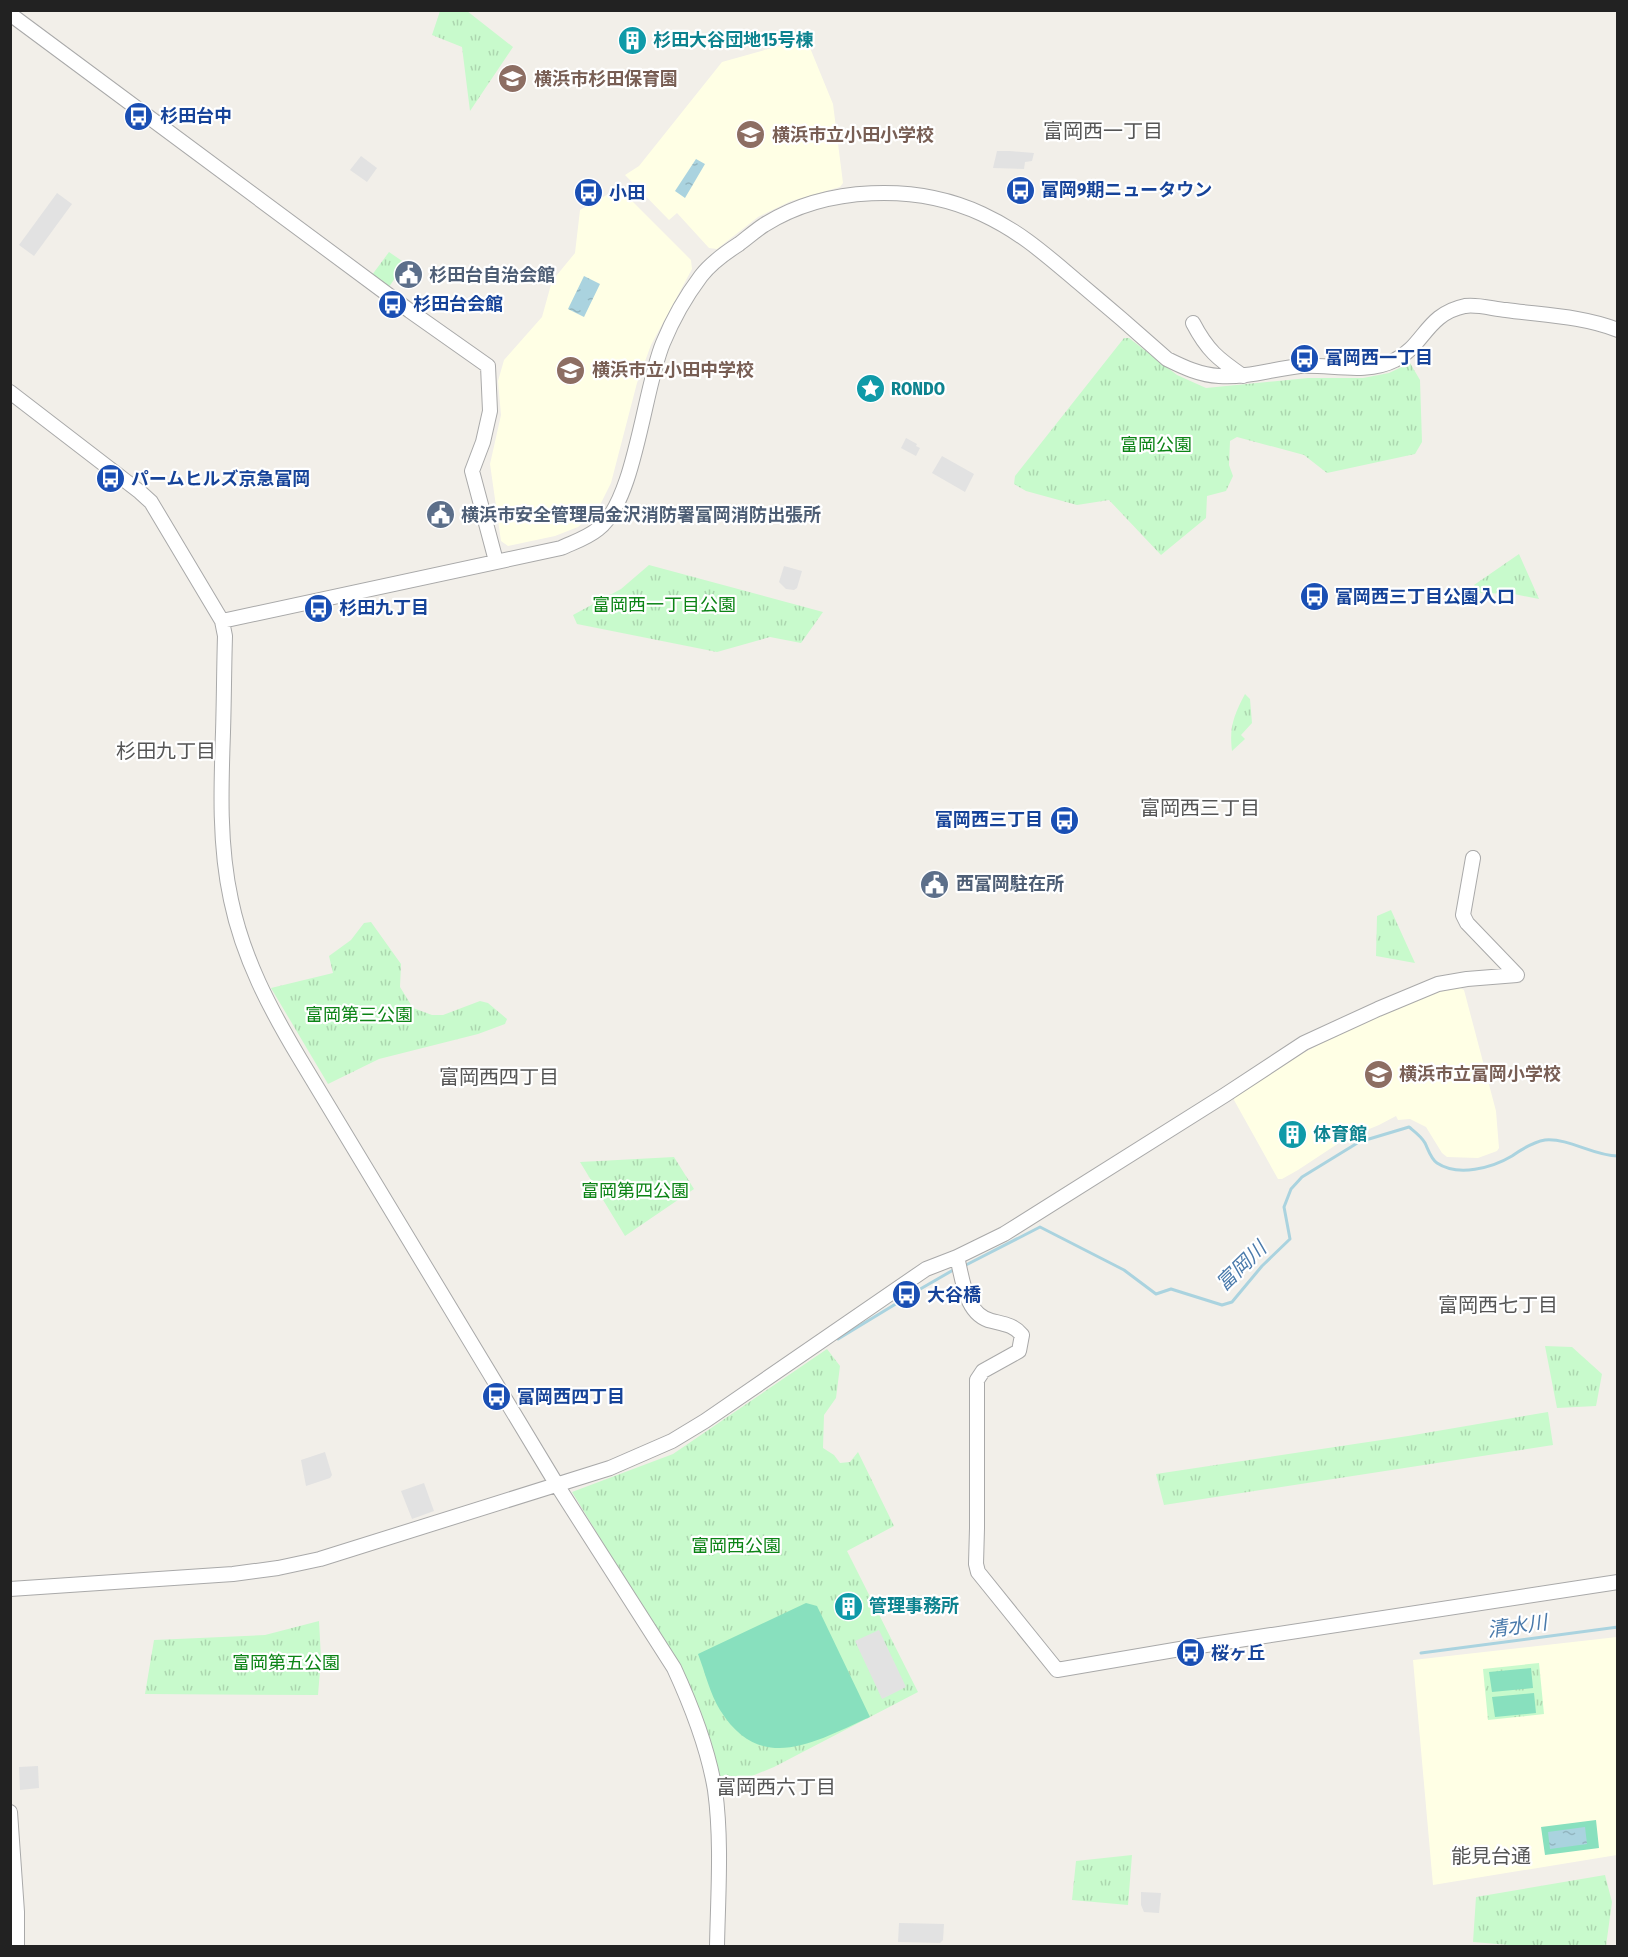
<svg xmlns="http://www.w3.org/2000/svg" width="1628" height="1957" viewBox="0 0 1628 1957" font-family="'Fira Sans Condensed','Noto Sans JP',sans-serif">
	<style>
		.education { fill: #ffffe5 }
		.park { fill: url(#park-tufts) }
		.pitch { fill: #88e0be }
		.parking { fill: #e2e2e2 }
		.water { fill: url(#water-ripples) }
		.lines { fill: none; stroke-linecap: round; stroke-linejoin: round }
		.stream { stroke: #aad3df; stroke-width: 3 }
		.minor-casing { stroke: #a9a9a9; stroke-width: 16 }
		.minor { stroke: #fff; stroke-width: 14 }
		.labels { text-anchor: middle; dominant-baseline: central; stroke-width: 4.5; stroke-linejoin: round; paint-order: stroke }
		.culture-label { font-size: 18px; font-weight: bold; fill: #0d838f; stroke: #fff; text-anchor: start }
		.education-label { font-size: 18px; font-weight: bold; fill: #785e54; stroke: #fff; text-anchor: start }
		.transit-label { font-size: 18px; font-weight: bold; fill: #164399; stroke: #fff; text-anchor: start }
		.service-label { font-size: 18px; font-weight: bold; fill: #4e5e75; stroke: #fff; text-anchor: start }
		.park-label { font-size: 18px; fill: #0c8416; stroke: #fff }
		.neighbourhood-label { font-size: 20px; fill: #555; stroke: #fff }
		.water-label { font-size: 20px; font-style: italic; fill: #4a7aab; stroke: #fff }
	</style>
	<defs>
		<pattern id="park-tufts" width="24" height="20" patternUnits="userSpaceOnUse" patternTransform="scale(1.5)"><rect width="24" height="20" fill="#c8facc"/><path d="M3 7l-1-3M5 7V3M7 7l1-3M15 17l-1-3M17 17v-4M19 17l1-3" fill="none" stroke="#acd6af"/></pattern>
		<pattern id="water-ripples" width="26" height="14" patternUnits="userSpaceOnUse" patternTransform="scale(1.5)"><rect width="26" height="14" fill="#aad3df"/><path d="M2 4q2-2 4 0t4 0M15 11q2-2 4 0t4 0" fill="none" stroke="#92b5bf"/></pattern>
	</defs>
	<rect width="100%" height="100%" fill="#f2efe9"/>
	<path class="education" d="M 800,40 L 808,43 L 833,104 L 843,183 L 840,187 L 791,201 L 758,217 L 717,249 L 709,248 L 677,213 L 669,220 L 625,175 L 639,166 L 722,62 Z
		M 619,188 L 691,260 L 692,269 L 651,345 L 637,383 L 611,483 L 598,509 L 578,527 L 555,536 L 508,546 L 501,541 L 490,464 L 501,415 L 498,381 L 504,360 L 542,317 L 552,281 L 575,253 L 580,210 Z
		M 1460,988 L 1464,990 L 1496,1111 L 1499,1148 L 1497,1151 L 1478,1158 L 1447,1157 L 1442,1153 L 1426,1127 L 1410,1119 L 1398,1120 L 1396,1116 L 1379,1125 L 1345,1139 L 1298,1170 L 1282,1179 L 1278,1179 L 1234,1100 L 1235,1096 L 1305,1052 L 1349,1029 L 1427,994 Z
		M 1617,1637 L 1617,1855 L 1433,1885 L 1413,1660 Z"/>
	<path class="park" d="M 440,11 L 467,11 L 513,47 L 470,111 L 462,47 L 432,35 Z
		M 389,252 L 405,263 L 389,287 L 372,275 Z
		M 1124,338 L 1129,338 L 1177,375 L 1206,388 L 1308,378 L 1363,378 L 1389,373 L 1410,363 L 1420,380 L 1422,442 L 1415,454 L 1327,473 L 1304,455 L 1237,437 L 1230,441 L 1229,465 L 1233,476 L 1226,491 L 1207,496 L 1206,518 L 1161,555 L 1109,500 L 1077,505 L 1026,491 L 1014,484 L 1015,476 Z
		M 868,376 L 879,382 L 865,400 L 857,395 Z
		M 1519,554 L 1539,599 L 1514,594 L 1480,593 L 1474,585 Z
		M 649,565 L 823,612 L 801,643 L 770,637 L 717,652 L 577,624 L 573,615 L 621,589 Z
		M 1245,694 L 1250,699 L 1252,723 L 1241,735 L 1245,739 L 1232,751 C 1229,727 1234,715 1245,694 Z
		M 1391,910 L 1415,963 L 1376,956 L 1377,916 Z
		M 371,922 L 401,964 L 400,987 L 413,1008 L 432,1015 L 443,1015 L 480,1001 L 488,1003 L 507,1019 L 505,1024 L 478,1034 L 379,1059 L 328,1084 L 271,988 L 333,973 L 329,956 L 351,940 L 364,923 Z
		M 674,1157 L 694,1189 L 625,1236 L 580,1162 Z
		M 1545,1346 L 1572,1347 L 1602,1374 L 1596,1406 L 1557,1408 Z
		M 827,1349 L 840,1366 L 836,1398 L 824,1415 L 823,1448 L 834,1455 L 840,1463 L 850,1462 L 858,1452 L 894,1526 L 847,1551 L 918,1692 L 774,1767 L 718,1790 L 705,1727 L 641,1605 L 572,1492 L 673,1454 Z
		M 1548,1412 L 1553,1445 L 1164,1505 L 1156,1474 L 1408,1436 Z
		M 319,1621 L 321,1658 L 318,1695 L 145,1694 L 154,1640 L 265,1635 Z
		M 1539,1663 L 1544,1714 L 1488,1720 L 1483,1669 Z
		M 1132,1855 L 1128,1905 L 1072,1900 L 1076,1861 Z
		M 1605,1875 L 1612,1902 L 1606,1946 L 1521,1946 L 1473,1942 L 1476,1897 Z"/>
	<path class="pitch" d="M 806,1603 L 817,1606 L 870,1717 C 816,1741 761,1776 720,1710 C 710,1694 705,1672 698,1654 Z
		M 1531,1668 L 1533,1688 L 1492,1692 L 1489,1672 Z
		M 1534,1693 L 1536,1713 L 1495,1717 L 1492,1697 Z
		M 1596,1820 L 1599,1848 L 1545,1855 L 1541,1827 Z"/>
	<path class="parking" d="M 997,151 L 1010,151 L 1034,153 L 1032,161 L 1025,162 L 1024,169 L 993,168 Z
		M 361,156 L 377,168 L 367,182 L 350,170 Z
		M 57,193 L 72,204 L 34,256 L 19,245 Z
		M 906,438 L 917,444 L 916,446 L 920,448 L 916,456 L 901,448 Z
		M 942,456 L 974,474 L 965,492 L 932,473 Z
		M 784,566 L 802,571 L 797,588 L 794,590 L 786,589 L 779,582 Z
		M 325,1452 L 332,1475 L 330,1478 L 306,1486 L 301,1460 Z
		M 424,1483 L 434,1511 L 412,1519 L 401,1491 Z
		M 879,1630 L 906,1687 L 882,1699 L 855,1641 Z
		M 38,1766 L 39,1788 L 20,1790 L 19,1767 Z
		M 1141,1892 L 1161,1893 L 1159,1913 L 1144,1912 L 1141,1905 Z
		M 899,1923 L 944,1924 L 943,1940 L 940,1943 L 898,1942 Z"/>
	<path class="water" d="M 696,159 L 705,164 L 685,198 L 675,191 Z
		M 584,276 L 600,284 L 584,317 L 568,309 Z
		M 1585,1827 L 1587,1844 L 1550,1849 L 1548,1832 Z"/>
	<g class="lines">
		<path class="stream" d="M 964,1266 L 1040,1227 L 1124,1270 L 1156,1294 L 1171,1289 L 1222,1305 L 1232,1302 L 1262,1266 L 1290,1239 L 1284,1207 L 1291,1189 L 1302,1177 L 1359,1142 L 1409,1127 C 1415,1132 1421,1136 1425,1143 C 1428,1149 1431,1159 1437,1163 C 1458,1177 1492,1168 1512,1156 C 1522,1149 1533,1142 1545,1140 C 1570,1138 1593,1156 1618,1156
			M 838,1339 L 922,1288 L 955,1269
			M 1421,1653 L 1618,1627"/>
		<defs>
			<path id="minor" d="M 10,14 L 410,311 L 488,366 L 490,411 L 483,442 L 472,471 L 496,561
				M 1193,323 C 1207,350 1218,359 1243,376
				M 10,392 L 140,492 L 151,502 L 222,621 L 225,636 C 224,668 224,700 223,732 C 221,788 219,845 231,900 C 243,958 270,1009 300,1059 L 557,1485 L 674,1668 C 692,1707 708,1748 715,1790 C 722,1841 718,1895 717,1946
				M 222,621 L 561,548 C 574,542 587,538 598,529 C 635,502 644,388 663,343 C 672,321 686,296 701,276 C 711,263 725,253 739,244 C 747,238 755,231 764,225 C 826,186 916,183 982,214 C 1021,232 1046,255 1078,282 C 1108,307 1138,333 1167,359 C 1183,367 1200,375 1219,376 C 1247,378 1273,369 1300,366 C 1330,364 1366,375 1395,360 C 1424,346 1426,314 1465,306 C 1477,304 1494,309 1506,310 C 1542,315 1583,316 1618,330
				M 1473,858 L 1463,915 L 1467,923 L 1517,975
				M 957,1257 C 963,1280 965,1315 992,1321 C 1004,1324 1014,1325 1022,1335 L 1019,1351 L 983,1371 L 977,1380 L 977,1528 L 976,1564 L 978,1572 L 1057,1670 L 1180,1649 L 1618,1582
				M 10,1589 L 233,1574 L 278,1568 L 320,1559 L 610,1468 L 672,1441 L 705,1421 L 926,1269 L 957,1257 L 1004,1234 L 1225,1095 L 1304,1043 L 1378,1009 L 1438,984 L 1467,979 L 1517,975
				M 10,1812 L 17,1912 L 17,1946"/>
		</defs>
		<use href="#minor" class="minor-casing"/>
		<use href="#minor" class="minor"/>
	</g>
	<defs>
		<symbol id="building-disc" viewBox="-11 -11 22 22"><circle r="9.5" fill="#0f9aa8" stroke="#fff"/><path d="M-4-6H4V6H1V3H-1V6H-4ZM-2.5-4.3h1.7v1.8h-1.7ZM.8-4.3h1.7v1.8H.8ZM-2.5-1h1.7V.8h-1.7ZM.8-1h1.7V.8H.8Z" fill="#fff"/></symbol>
		<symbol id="school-disc" viewBox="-11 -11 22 22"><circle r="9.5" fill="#8d6e63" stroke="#fff"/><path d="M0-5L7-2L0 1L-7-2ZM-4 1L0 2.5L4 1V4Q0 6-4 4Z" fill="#fff"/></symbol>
		<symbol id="bus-disc" viewBox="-11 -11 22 22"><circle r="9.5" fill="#1a4fb4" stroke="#fff"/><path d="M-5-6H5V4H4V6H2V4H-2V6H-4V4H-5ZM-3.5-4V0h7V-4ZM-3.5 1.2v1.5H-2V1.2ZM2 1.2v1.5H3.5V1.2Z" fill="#fff"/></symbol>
		<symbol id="civic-disc" viewBox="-11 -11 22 22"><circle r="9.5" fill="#5c6f8a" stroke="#fff"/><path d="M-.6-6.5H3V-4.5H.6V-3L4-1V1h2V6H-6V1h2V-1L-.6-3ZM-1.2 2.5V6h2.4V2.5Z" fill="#fff"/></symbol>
		<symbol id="sight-disc" viewBox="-11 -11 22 22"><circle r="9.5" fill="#0f9aa8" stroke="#fff"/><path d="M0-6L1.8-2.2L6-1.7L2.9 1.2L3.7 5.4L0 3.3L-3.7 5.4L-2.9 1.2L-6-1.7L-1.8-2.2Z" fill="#fff"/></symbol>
	</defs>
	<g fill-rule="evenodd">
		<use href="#building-disc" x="616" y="24" width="33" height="33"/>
		<use href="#school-disc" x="496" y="62" width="33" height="33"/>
		<use href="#bus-disc" x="122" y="100" width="33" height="33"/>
		<use href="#school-disc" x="734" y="118" width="33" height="33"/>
		<use href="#bus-disc" x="1004" y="174" width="33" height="33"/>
		<use href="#bus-disc" x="572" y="176" width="33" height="33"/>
		<use href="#civic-disc" x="392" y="258" width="33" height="33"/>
		<use href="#bus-disc" x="376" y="288" width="33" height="33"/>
		<use href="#bus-disc" x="1288" y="342" width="33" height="33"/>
		<use href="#school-disc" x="554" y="354" width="33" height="33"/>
		<use href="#sight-disc" x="854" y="372" width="33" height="33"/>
		<use href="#bus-disc" x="94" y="462" width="33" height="33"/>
		<use href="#civic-disc" x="424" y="498" width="33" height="33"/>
		<use href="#bus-disc" x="1298" y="580" width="33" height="33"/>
		<use href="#bus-disc" x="302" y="592" width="33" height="33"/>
		<use href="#bus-disc" x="1048" y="804" width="33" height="33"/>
		<use href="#civic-disc" x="918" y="868" width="33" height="33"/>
		<use href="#school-disc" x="1362" y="1058" width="33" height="33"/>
		<use href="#building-disc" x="1276" y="1118" width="33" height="33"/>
		<use href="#bus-disc" x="890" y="1278" width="33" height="33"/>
		<use href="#bus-disc" x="480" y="1380" width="33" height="33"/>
		<use href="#building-disc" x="832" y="1590" width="33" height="33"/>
		<use href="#bus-disc" x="1174" y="1636" width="33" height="33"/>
	</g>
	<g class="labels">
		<g class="culture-label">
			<text x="653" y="40">杉田大谷団地15号棟</text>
			<text x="891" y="389">RONDO</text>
			<text x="1313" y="1134">体育館</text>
			<text x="869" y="1606">管理事務所</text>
		</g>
		<g class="education-label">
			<text x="534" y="79">横浜市杉田保育園</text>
			<text x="772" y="135">横浜市立小田小学校</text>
			<text x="592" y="370">横浜市立小田中学校</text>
			<text x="1399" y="1074">横浜市立富岡小学校</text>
		</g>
		<g class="transit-label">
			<text x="160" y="116">杉田台中</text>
			<text x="1041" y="190">富岡9期ニュータウン</text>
			<text x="609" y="193">小田</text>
			<text x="413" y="304">杉田台会館</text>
			<text x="1325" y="358">富岡西一丁目</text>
			<text x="131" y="479">パームヒルズ京急富岡</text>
			<text x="1335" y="597">富岡西三丁目公園入口</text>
			<text x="339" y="608">杉田九丁目</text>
			<text x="1043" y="820" text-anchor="end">富岡西三丁目</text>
			<text x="927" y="1295">大谷橋</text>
			<text x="517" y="1397">富岡西四丁目</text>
			<text x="1211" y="1653">桜ヶ丘</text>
		</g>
		<g class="service-label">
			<text x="429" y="275">杉田台自治会館</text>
			<text x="461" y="515">横浜市安全管理局金沢消防署富岡消防出張所</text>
			<text x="956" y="884">西富岡駐在所</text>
		</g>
		<g class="park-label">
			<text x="1156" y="445">富岡公園</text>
			<text x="664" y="605">富岡西一丁目公園</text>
			<text x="359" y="1015">富岡第三公園</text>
			<text x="635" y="1191">富岡第四公園</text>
			<text x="736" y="1546">富岡西公園</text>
			<text x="286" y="1663">富岡第五公園</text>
		</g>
		<g class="neighbourhood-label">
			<text x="1103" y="131">富岡西一丁目</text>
			<text x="166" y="751">杉田九丁目</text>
			<text x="1200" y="808">富岡西三丁目</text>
			<text x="499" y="1077">富岡西四丁目</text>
			<text x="1498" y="1305">富岡西七丁目</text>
			<text x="776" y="1787">富岡西六丁目</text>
			<text x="1491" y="1856">能見台通</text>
		</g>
		<g class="water-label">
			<text transform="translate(1241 1266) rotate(-44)">富岡川</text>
			<text transform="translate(1517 1626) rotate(-8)">清水川</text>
		</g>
	</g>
	<rect width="1628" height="1957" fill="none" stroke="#222222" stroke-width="24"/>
</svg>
